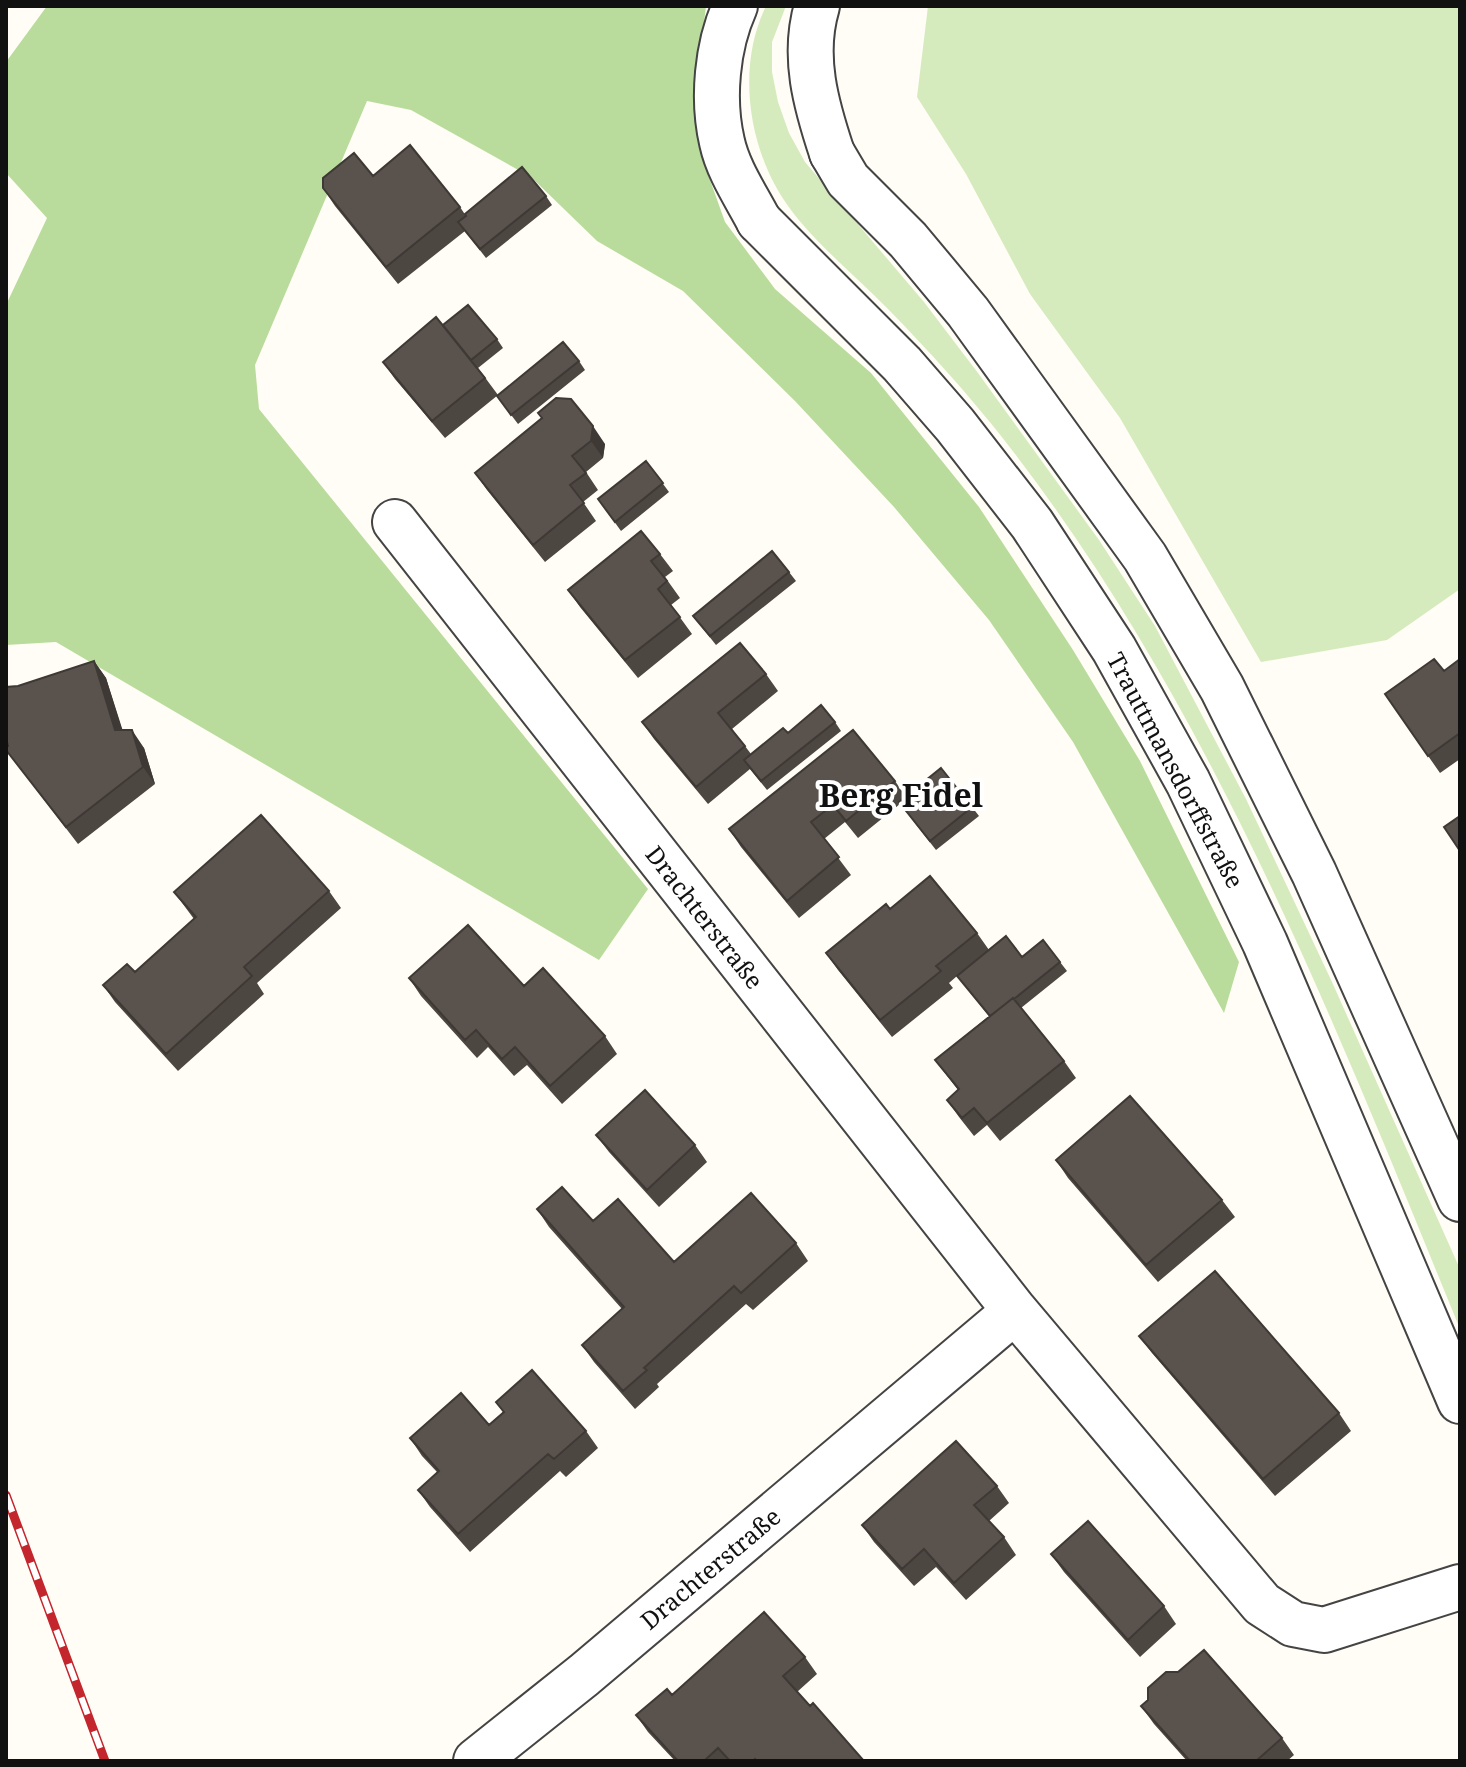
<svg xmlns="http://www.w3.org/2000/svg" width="1466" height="1767" viewBox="0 0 1466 1767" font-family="'Noto Serif',serif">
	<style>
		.green { fill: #d5ebbd }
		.forest { fill: #b9dc9c }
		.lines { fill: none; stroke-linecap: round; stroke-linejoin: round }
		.minor-casing { stroke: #444; stroke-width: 48 }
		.tertiary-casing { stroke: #444; stroke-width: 48 }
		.minor { stroke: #fff; stroke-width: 44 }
		.tertiary { stroke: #fff; stroke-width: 44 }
		.rail-casing { stroke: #c4262e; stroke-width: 9 }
		.rail { stroke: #fff; stroke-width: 6; stroke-dasharray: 18; stroke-linecap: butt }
		.wall { fill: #4d4742 }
		.shaded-wall { fill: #3f3936 }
		.building { fill: #5a524d; stroke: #3f3936; stroke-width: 2 }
		.labels { text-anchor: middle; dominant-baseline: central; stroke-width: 8; stroke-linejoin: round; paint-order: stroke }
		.street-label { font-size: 24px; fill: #111; stroke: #fff }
		.district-label { font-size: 32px; font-weight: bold; fill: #111; stroke: #fff }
	</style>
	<rect width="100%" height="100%" fill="#fffdf5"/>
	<path class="green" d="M 766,6 L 786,6 L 772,42 L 772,72 L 778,102 L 789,133 L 805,162 L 924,302 L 978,373 L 1099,540 L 1155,626 L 1246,799 L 1332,982 L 1460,1269 L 1460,1329 C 1335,1024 1210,703 1005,441 C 969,395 929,351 888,309 C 857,277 817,245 791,210 C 749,155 735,69 766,6 Z
		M 928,6 L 1460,6 L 1460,589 L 1387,640 L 1261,662 L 1120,418 L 1030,294 L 966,174 L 917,97 Z"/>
	<path class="forest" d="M 47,6 L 706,6 L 695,97 L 705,166 L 725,222 L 775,289 L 871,373 L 979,507 L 1073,650 L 1140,761 L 1239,962 L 1224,1013 L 1073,742 L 989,620 L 894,507 L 795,401 L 683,291 L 597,241 L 531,177 L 411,110 L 367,101 L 255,365 L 259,409 L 648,889 L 599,960 L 56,642 L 6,645 L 6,305 L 47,218 L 6,173 L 6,62 Z"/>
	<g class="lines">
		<defs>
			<path id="minor" d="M 735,6 C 717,46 712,99 722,142 C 728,170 746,196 759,221
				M 817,6 C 802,56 816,105 832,153
				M 395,522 L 1015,1311 L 1262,1604 L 1293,1624 L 1324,1630 L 1460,1587
				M 476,1761 L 584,1675 L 1015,1311"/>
			<path id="tertiary" d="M 832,153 L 848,180 L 908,240 L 968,312 L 1145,557 L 1222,688 L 1314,873 L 1460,1199
				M 759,221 L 902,364 L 955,425 L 1032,524 L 1114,649 L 1188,782 L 1265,943 L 1460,1401"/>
		</defs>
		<use href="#minor" class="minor-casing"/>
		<use href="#tertiary" class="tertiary-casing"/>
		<use href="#minor" class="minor"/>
		<use href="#tertiary" class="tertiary"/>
		<defs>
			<path id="rail" d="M 6,1495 L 105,1761"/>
		</defs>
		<use href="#rail" class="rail-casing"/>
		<use href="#rail" class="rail"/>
	</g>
	<path class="wall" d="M 373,176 L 460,207 L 466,216 L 546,196 L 552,205 L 486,258 L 465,231 L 398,284 L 335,206 L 323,188 Z
		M 443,325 L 497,339 L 503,348 L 478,368 L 498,395 L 445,438 L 395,379 L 383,362 Z
		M 579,361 L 585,370 L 518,424 L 497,396 Z
		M 541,419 L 605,444 L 603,458 L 586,472 L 598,490 L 583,502 L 596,521 L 545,562 L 487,490 L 475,473 Z
		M 646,461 L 669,492 L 621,531 L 598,499 Z
		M 660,554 L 673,571 L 665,577 L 680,598 L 671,605 L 692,634 L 638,678 L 580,607 L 568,590 Z
		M 789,572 L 796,581 L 716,645 L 693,616 Z
		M 1460,659 L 1460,759 L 1440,773 L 1385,694 L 1444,671 Z
		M 94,661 L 106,678 L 122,730 L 144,748 L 155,784 L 78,844 L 6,750 L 8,746 L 18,686 Z
		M 766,674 L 778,691 L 732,729 L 751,754 L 788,733 L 835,722 L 841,731 L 767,790 L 750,769 L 708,804 L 654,739 L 642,722 Z
		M 895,781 L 906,797 L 972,807 L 979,816 L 936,850 L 900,804 L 858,838 L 845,822 L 824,839 L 851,875 L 799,918 L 741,847 L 729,829 Z
		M 329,891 L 341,908 L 257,983 L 264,994 L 178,1071 L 115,1002 L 103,985 L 135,972 L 194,919 L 174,892 Z
		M 890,909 L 977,933 L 989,950 L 1022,957 L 1060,962 L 1067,971 L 1021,1008 L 1064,1061 L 1076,1078 L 1000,1141 L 987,1125 L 974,1136 L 959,1117 L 947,1100 L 958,1090 L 935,1060 L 989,1016 L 957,976 L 949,983 L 953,988 L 892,1037 L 838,970 L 826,953 Z
		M 409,978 L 524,986 L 605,1036 L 617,1054 L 562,1104 L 527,1065 L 514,1076 L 488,1047 L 477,1058 L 421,996 Z
		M 596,1135 L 695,1145 L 707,1162 L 659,1207 L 609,1152 Z
		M 1056,1160 L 1222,1200 L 1235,1217 L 1158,1282 L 1068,1178 Z
		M 537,1209 L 593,1221 L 674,1262 L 796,1243 L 808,1261 L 753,1310 L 746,1304 L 657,1384 L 659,1387 L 635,1409 L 594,1362 L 582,1345 L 622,1309 L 549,1227 Z
		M 1139,1336 L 1339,1413 L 1351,1431 L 1275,1496 L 1152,1353 Z
		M 496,1402 L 586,1431 L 598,1448 L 566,1477 L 560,1471 L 470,1552 L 430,1507 L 418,1490 L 437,1472 L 422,1456 L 410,1438 L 489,1425 L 503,1412 Z
		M 997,1486 L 1009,1503 L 989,1521 L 1004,1537 L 1016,1555 L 966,1600 L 936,1567 L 914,1586 L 874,1542 L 862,1525 Z
		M 1051,1554 L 1164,1606 L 1176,1624 L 1140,1657 L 1064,1572 Z
		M 805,1657 L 817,1674 L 797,1692 L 864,1761 L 675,1761 L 648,1732 L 636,1715 L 672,1695 Z
		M 1141,1706 L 1282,1738 L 1294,1755 L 1287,1761 L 1187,1761 L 1154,1724 Z"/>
	<path class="shaded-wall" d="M 593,426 L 605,444 L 603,458 L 591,441 Z
		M 94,661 L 106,678 L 128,747 L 115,730 Z
		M 132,730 L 144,748 L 155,784 L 143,767 Z"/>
	<path class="building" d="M 410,145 L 460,207 L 386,267 L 323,188 L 323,178 L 354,153 L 373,176 Z
		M 522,167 L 546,196 L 480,249 L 458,222 L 466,216 L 465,214 Z
		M 468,305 L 497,339 L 471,360 L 443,325 Z
		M 436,317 L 485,378 L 432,421 L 383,362 Z
		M 563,342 L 579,361 L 511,415 L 497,396 Z
		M 556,398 L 571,399 L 593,426 L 591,441 L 572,456 L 586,473 L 570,485 L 584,503 L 533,545 L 475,473 L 542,418 L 538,413 Z
		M 646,461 L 663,483 L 615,522 L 598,499 Z
		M 641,531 L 660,554 L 651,561 L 667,581 L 658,589 L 680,617 L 625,660 L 568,590 Z
		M 772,551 L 789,572 L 710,636 L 693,616 Z
		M 740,643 L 766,674 L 718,713 L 745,746 L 696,787 L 642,722 Z
		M 1434,659 L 1444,671 L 1460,659 L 1460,733 L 1428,756 L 1385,694 Z
		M 94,661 L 115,730 L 132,730 L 143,767 L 66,827 L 6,750 L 6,747 L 8,746 L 6,738 L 6,687 L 18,686 Z
		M 821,705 L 835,722 L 761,781 L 744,760 L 783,728 L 788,733 Z
		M 853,730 L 895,781 L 846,821 L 833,805 L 811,822 L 839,857 L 787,901 L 729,829 Z
		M 941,768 L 972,807 L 930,841 L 899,802 Z
		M 261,815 L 329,891 L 244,967 L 252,976 L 166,1054 L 103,985 L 127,964 L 135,972 L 196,917 L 174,892 Z
		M 1460,816 L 1460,851 L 1444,827 Z
		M 930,876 L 977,933 L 936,966 L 941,971 L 880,1020 L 826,953 L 886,904 L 890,909 Z
		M 468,925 L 524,986 L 543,968 L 605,1036 L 550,1086 L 515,1047 L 502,1059 L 476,1030 L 465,1040 L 409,978 Z
		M 1006,936 L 1022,957 L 1043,940 L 1060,962 L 1014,999 L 1013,998 L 990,1016 L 957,976 Z
		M 1013,998 L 1064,1061 L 987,1123 L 974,1108 L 962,1118 L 947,1100 L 959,1089 L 935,1060 Z
		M 645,1090 L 695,1145 L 647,1190 L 596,1135 Z
		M 1130,1096 L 1222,1200 L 1146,1265 L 1056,1160 Z
		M 562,1187 L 593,1221 L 618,1199 L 674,1262 L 751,1193 L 796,1243 L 741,1293 L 734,1286 L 644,1368 L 647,1370 L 623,1391 L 582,1345 L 624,1307 L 537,1209 Z
		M 1215,1271 L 1339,1413 L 1263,1479 L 1139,1336 Z
		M 532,1370 L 586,1431 L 554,1459 L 548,1454 L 458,1534 L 418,1490 L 439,1471 L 410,1438 L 461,1393 L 489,1425 L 504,1412 L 496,1402 Z
		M 956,1441 L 997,1486 L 974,1505 L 1004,1537 L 954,1583 L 924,1549 L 902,1569 L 862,1525 Z
		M 1088,1521 L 1164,1606 L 1128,1640 L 1051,1554 Z
		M 764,1612 L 805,1657 L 783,1676 L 810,1706 L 813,1703 L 864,1761 L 757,1761 L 755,1759 L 753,1761 L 730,1761 L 718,1748 L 704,1761 L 678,1761 L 636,1715 L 667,1689 L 672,1695 Z
		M 1204,1650 L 1282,1738 L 1256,1761 L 1190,1761 L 1141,1706 L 1148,1700 L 1148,1688 L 1166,1672 L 1178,1672 Z"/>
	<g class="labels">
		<g class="street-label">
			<text transform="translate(1176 770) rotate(62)">Trauttmansdorffstraße</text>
			<text transform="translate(705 917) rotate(52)">Drachterstraße</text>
			<text transform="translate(710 1568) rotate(-40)">Drachterstraße</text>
		</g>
		<g class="district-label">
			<text x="901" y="794">Berg Fidel</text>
		</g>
	</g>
	<rect width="1466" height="1767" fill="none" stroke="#111111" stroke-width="16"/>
</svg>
